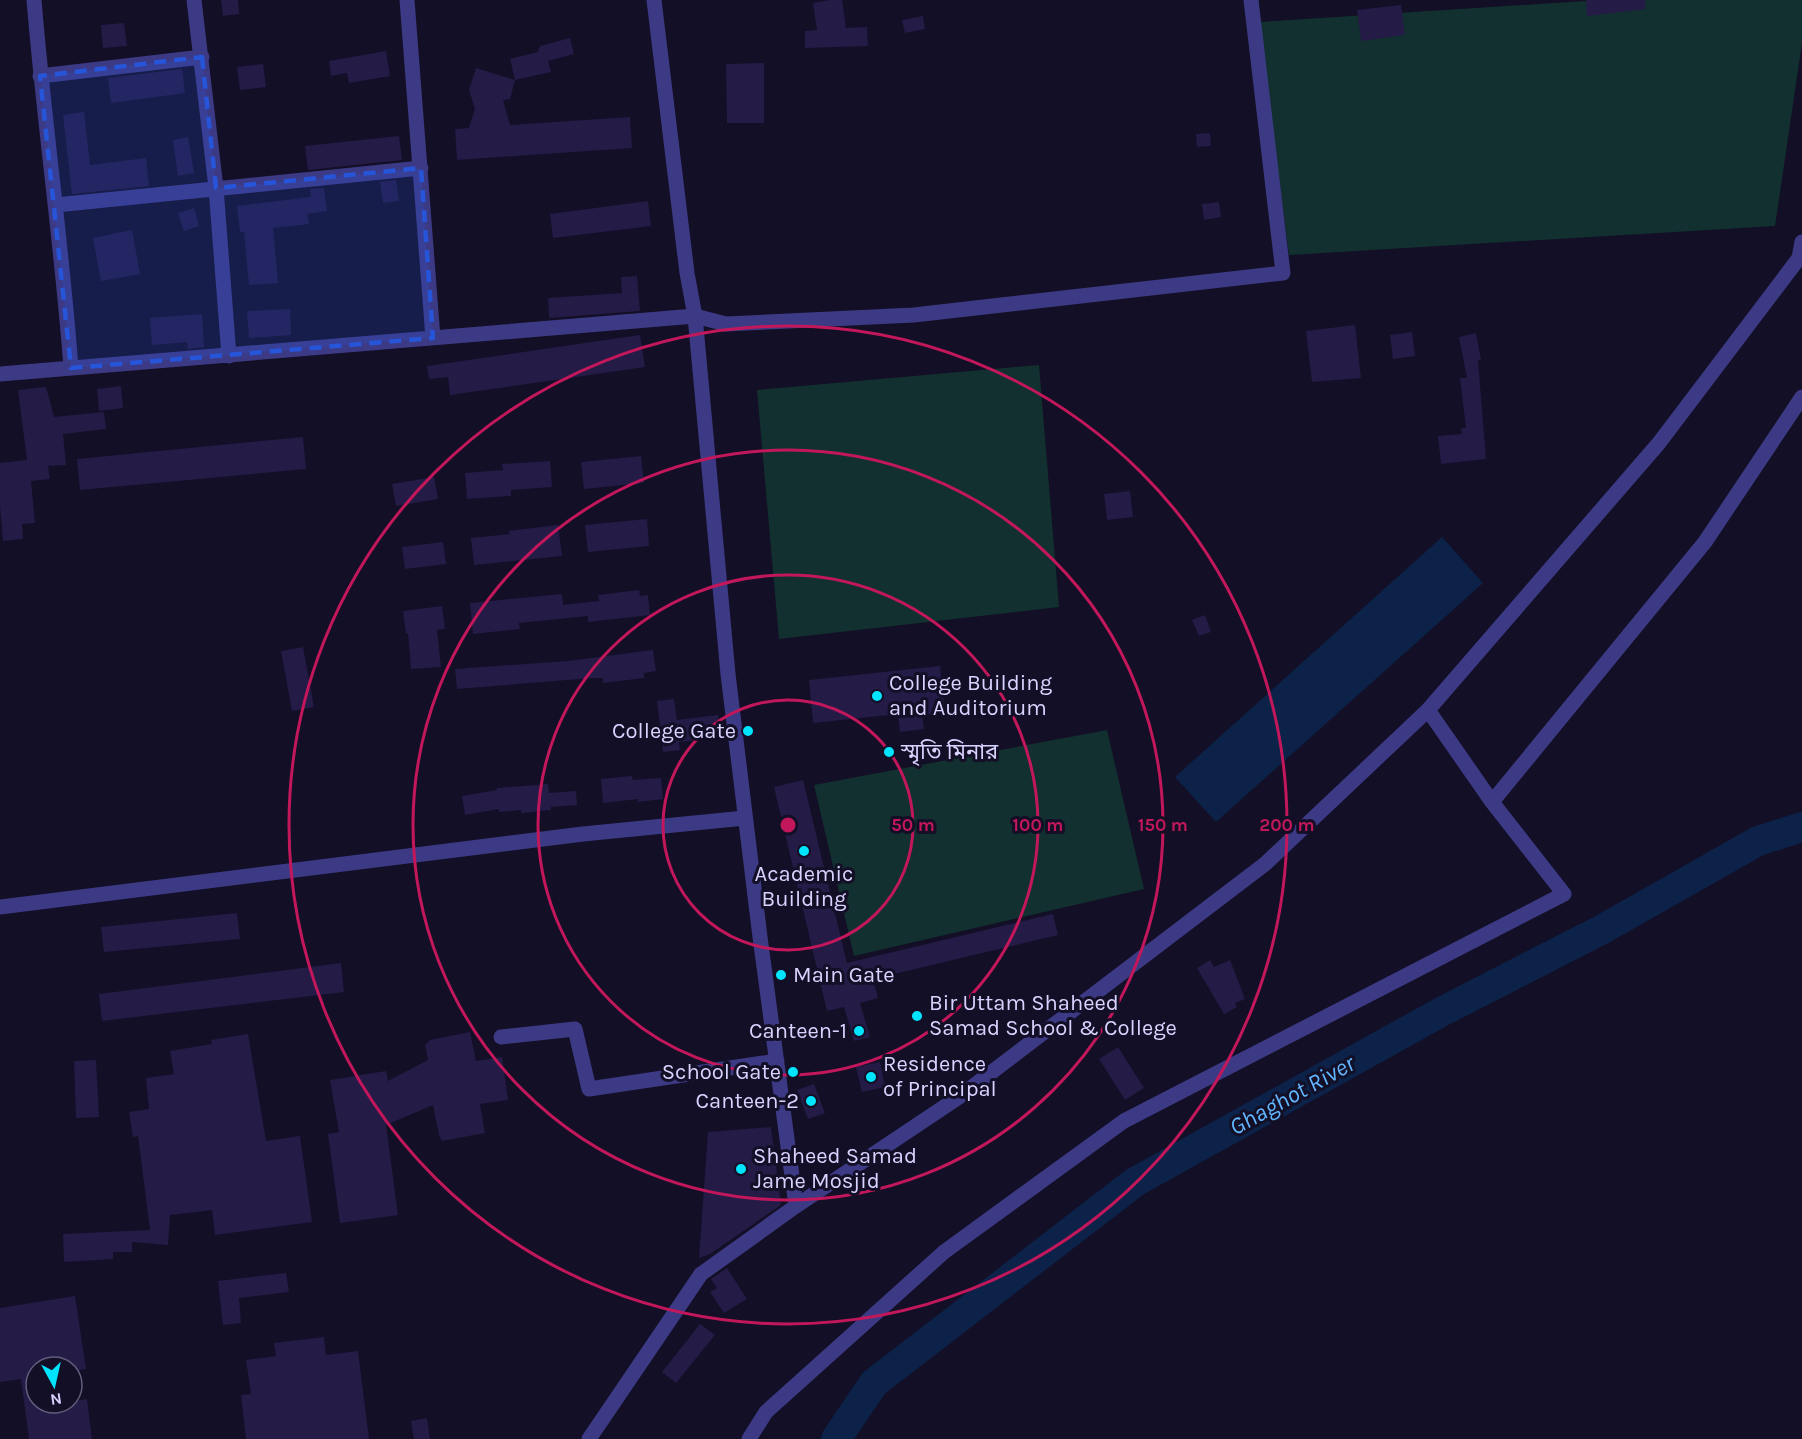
<svg xmlns="http://www.w3.org/2000/svg" width="1802" height="1439" viewBox="0 0 1802 1439" font-family="Karla,'Noto Sans Bengali',sans-serif">
	<style>
		.green { fill: #12302f }
		.water { fill: #0c2248 }
		.lines { fill: none; stroke-linecap: round; stroke-linejoin: round }
		.river { stroke: #0c2248; stroke-width: 30 }
		.building { fill: #241b47 }
		.minor { stroke: #3d3a85; stroke-width: 15 }
		.marked { fill: #2655da; fill-opacity: 0.2; stroke: #2655da; stroke-width: 4.5; stroke-dasharray: 12 8; stroke-linejoin: round }
		.ring { fill: none; stroke: #c2185b; stroke-width: 3 }
		.poi-dot { fill: #00e5ff; stroke: #130f26; stroke-width: 2 }
		.labels { text-anchor: middle; dominant-baseline: central; stroke-width: 6; stroke-linejoin: round; paint-order: stroke }
		.poi-label { font-size: 22px; fill: #d9d4ff; stroke: #130f26; text-anchor: start }
		.water-label { font-size: 24px; font-style: italic; fill: #62b6ff; stroke: #130f26 }
		.centre { fill: #c2185b; stroke: #130f26; stroke-width: 3 }
		.ring-label { font-size: 18px; text-anchor: middle; font-weight: bold; fill: #c2185b; stroke: #130f26; stroke-width: 6; stroke-linejoin: round; paint-order: stroke }
	</style>
	<rect width="100%" height="100%" fill="#130f26"/>
	<path class="green" d="M 1602,0 L 1802,0 L 1802,43 L 1775,226 L 1289,255 L 1259,22 Z
		M 1039,365 L 1059,607 L 779,639 L 757,390 Z
		M 1107,730 L 1144,889 L 854,956 L 814,785 Z"/>
	<path class="water" d="M 1442,537 L 1483,583 L 1216,822 L 1175,777 Z"/>
	<g class="lines">
		<path class="river" d="M 836,1439 L 874,1383 L 1135,1182 L 1443,1011 L 1601,930 L 1758,841 L 1802,827"/>
	</g>
	<path class="building" d="M 221,0 L 238,0 L 239,14 L 223,16 Z
		M 830,0 L 842,0 L 846,28 L 867,27 L 868,46 L 805,48 L 805,31 L 817,30 L 813,3 Z
		M 1586,0 L 1645,0 L 1646,9 L 1587,16 Z
		M 1401,5 L 1405,35 L 1361,41 L 1357,10 Z
		M 923,16 L 925,29 L 905,33 L 902,20 Z
		M 124,23 L 127,46 L 103,48 L 101,25 Z
		M 570,38 L 574,54 L 548,61 L 551,72 L 515,80 L 510,99 L 503,100 L 510,125 L 630,117 L 632,148 L 457,160 L 455,129 L 469,128 L 475,109 L 469,90 L 476,68 L 515,80 L 510,59 L 538,52 L 540,46 Z
		M 386,51 L 390,76 L 349,83 L 347,73 L 331,76 L 329,61 Z
		M 764,63 L 764,123 L 727,123 L 726,64 Z
		M 263,64 L 266,87 L 240,90 L 237,67 Z
		M 182,69 L 185,93 L 111,103 L 108,78 Z
		M 84,112 L 90,165 L 146,158 L 149,186 L 72,194 L 63,115 Z
		M 1210,133 L 1211,146 L 1197,147 L 1196,134 Z
		M 399,136 L 402,160 L 308,170 L 305,146 Z
		M 188,137 L 194,173 L 178,176 L 173,140 Z
		M 396,180 L 399,201 L 383,203 L 380,182 Z
		M 324,188 L 327,211 L 307,214 L 309,224 L 273,228 L 278,283 L 249,285 L 244,232 L 240,232 L 237,206 L 311,197 L 310,189 Z
		M 648,201 L 651,226 L 553,238 L 550,214 Z
		M 1219,202 L 1221,217 L 1204,220 L 1202,204 Z
		M 194,208 L 199,226 L 184,231 L 178,213 Z
		M 132,230 L 140,274 L 101,281 L 93,238 Z
		M 637,276 L 640,311 L 549,318 L 548,298 L 622,293 L 621,277 Z
		M 290,309 L 291,335 L 249,338 L 247,311 Z
		M 202,314 L 204,347 L 188,349 L 187,342 L 152,345 L 150,318 Z
		M 1355,325 L 1361,378 L 1312,382 L 1306,331 Z
		M 1412,332 L 1415,356 L 1393,359 L 1390,335 Z
		M 1476,333 L 1481,360 L 1478,360 L 1486,459 L 1441,464 L 1438,436 L 1462,434 L 1461,428 L 1466,428 L 1460,378 L 1467,378 L 1459,337 Z
		M 640,335 L 645,367 L 450,395 L 448,377 L 429,379 L 427,366 Z
		M 121,386 L 123,408 L 99,411 L 97,389 Z
		M 46,387 L 54,417 L 104,412 L 106,429 L 63,434 L 66,465 L 48,466 L 50,479 L 31,481 L 35,523 L 22,524 L 23,539 L 3,541 L 0,506 L 0,463 L 27,460 L 18,390 Z
		M 303,437 L 306,469 L 80,490 L 77,459 Z
		M 641,456 L 644,483 L 584,489 L 581,462 Z
		M 550,461 L 552,487 L 511,490 L 511,496 L 467,499 L 465,473 L 503,470 L 502,464 Z
		M 434,477 L 438,499 L 396,506 L 392,484 Z
		M 1130,491 L 1133,517 L 1107,520 L 1104,494 Z
		M 647,519 L 649,546 L 588,552 L 585,525 Z
		M 558,525 L 562,556 L 474,565 L 471,538 L 510,534 L 508,531 Z
		M 443,542 L 446,564 L 405,569 L 402,547 Z
		M 639,590 L 640,596 L 648,595 L 650,615 L 588,622 L 588,616 L 519,623 L 520,629 L 473,634 L 470,603 L 562,594 L 563,605 L 599,601 L 598,595 Z
		M 442,606 L 445,629 L 437,630 L 441,667 L 411,669 L 408,633 L 406,634 L 403,611 Z
		M 1205,615 L 1211,632 L 1199,636 L 1192,620 Z
		M 303,647 L 314,707 L 292,711 L 281,651 Z
		M 653,650 L 656,671 L 644,673 L 644,678 L 603,683 L 603,678 L 592,678 L 457,689 L 455,669 L 568,661 Z
		M 940,666 L 945,712 L 922,715 L 924,729 L 900,732 L 898,714 L 813,723 L 809,680 Z
		M 674,699 L 677,720 L 718,715 L 721,737 L 679,742 L 680,750 L 663,752 L 657,701 Z
		M 632,776 L 633,780 L 661,778 L 663,799 L 638,802 L 638,799 L 603,803 L 601,779 Z
		M 803,780 L 847,963 L 1053,914 L 1058,935 L 873,979 L 878,998 L 860,1003 L 870,1037 L 854,1041 L 844,1007 L 827,1011 L 774,787 Z
		M 548,784 L 549,793 L 576,791 L 577,805 L 551,807 L 551,810 L 521,813 L 521,810 L 499,812 L 499,809 L 465,815 L 462,796 L 497,790 L 497,788 Z
		M 237,913 L 240,939 L 104,952 L 101,927 Z
		M 1210,960 L 1214,967 L 1230,960 L 1245,999 L 1235,1003 L 1237,1007 L 1224,1014 L 1197,968 Z
		M 341,963 L 344,992 L 102,1021 L 99,994 Z
		M 470,1032 L 476,1061 L 502,1057 L 508,1100 L 480,1104 L 485,1133 L 442,1141 L 439,1135 L 433,1105 L 386,1125 L 398,1215 L 340,1223 L 328,1134 L 339,1132 L 330,1080 L 386,1071 L 388,1081 L 428,1060 L 425,1045 L 430,1040 Z
		M 248,1034 L 266,1141 L 300,1136 L 312,1222 L 215,1235 L 212,1210 L 170,1215 L 168,1245 L 132,1242 L 132,1252 L 113,1252 L 113,1259 L 64,1262 L 63,1234 L 150,1230 L 138,1136 L 133,1137 L 129,1112 L 149,1109 L 146,1078 L 174,1074 L 170,1051 L 212,1044 L 211,1040 Z
		M 1118,1047 L 1144,1088 L 1125,1100 L 1099,1059 Z
		M 96,1060 L 99,1117 L 76,1118 L 74,1061 Z
		M 880,1062 L 885,1087 L 862,1092 L 856,1067 Z
		M 814,1084 L 825,1113 L 808,1119 L 797,1090 Z
		M 771,1127 L 781,1205 L 710,1254 L 699,1258 L 708,1132 Z
		M 727,1268 L 747,1299 L 724,1313 L 710,1292 L 717,1288 L 711,1279 Z
		M 286,1273 L 289,1292 L 239,1298 L 241,1323 L 223,1325 L 218,1281 Z
		M 75,1296 L 86,1369 L 72,1371 L 72,1367 L 36,1367 L 36,1403 L 72,1403 L 72,1401 L 87,1399 L 92,1439 L 29,1439 L 21,1379 L 0,1382 L 0,1308 Z
		M 700,1324 L 715,1335 L 676,1383 L 662,1372 Z
		M 324,1337 L 326,1355 L 358,1351 L 369,1439 L 246,1439 L 241,1395 L 251,1394 L 246,1360 L 276,1356 L 274,1343 Z
		M 427,1418 L 430,1439 L 414,1439 L 411,1421 Z"/>
	<g class="lines">
		<path class="minor" d="M 34,0 C 44,123 62,245 71,368
			M 194,0 L 216,188 L 229,356
			M 407,0 L 433,338
			M 654,0 L 687,273 L 695,316 L 728,674 L 760,937 L 796,1206
			M 40,76 L 202,57
			M 56,205 L 421,168
			M 0,374 L 695,316 L 726,324 L 914,315 L 1283,273 L 1251,0
			M 1428,710 L 1492,802
			M 0,907 L 583,834 L 745,818
			M 501,1037 L 575,1029 L 589,1089 L 777,1061
			M 589,1439 L 701,1274 L 796,1206 L 959,1097 L 1265,864 L 1428,710 L 1659,443 L 1799,258 L 1802,242
			M 749,1439 L 766,1412 L 944,1252 L 1124,1121 L 1564,894 L 1492,802 L 1705,542 L 1802,397"/>
	</g>
	<path class="marked" d="M 202,57 L 216,188 L 421,168 L 433,338 L 71,368 L 40,76 Z"/>
	<g class="ring">
		<circle cx="788" cy="825" r="125"/>
		<circle cx="788" cy="825" r="250"/>
		<circle cx="788" cy="825" r="375"/>
		<circle cx="788" cy="825" r="499"/>
	</g>
	<g class="poi-dot">
		<circle cx="877" cy="696" r="6"/>
		<circle cx="748" cy="731" r="6"/>
		<circle cx="889" cy="752" r="6"/>
		<circle cx="804" cy="851" r="6"/>
		<circle cx="781" cy="975" r="6"/>
		<circle cx="917" cy="1016" r="6"/>
		<circle cx="859" cy="1031" r="6"/>
		<circle cx="793" cy="1072" r="6"/>
		<circle cx="871" cy="1077" r="6"/>
		<circle cx="811" cy="1101" r="6"/>
		<circle cx="741" cy="1169" r="6"/>
	</g>
	<g class="labels">
		<g class="poi-label">
			<text x="889" y="683">College Building<tspan x="889" dy="25">and Auditorium</tspan></text>
			<text x="736" y="731" text-anchor="end">College Gate</text>
			<text x="901" y="752">স্মৃতি মিনার</text>
			<text x="804" y="874" text-anchor="middle">Academic<tspan x="804" dy="25">Building</tspan></text>
			<text x="793" y="975">Main Gate</text>
			<text x="929" y="1003">Bir Uttam Shaheed<tspan x="929" dy="25">Samad School &amp; College</tspan></text>
			<text x="847" y="1031" text-anchor="end">Canteen-1</text>
			<text x="883" y="1064">Residence<tspan x="883" dy="25">of Principal</tspan></text>
			<text x="781" y="1072" text-anchor="end">School Gate</text>
			<text x="799" y="1101" text-anchor="end">Canteen-2</text>
			<text x="753" y="1156">Shaheed Samad<tspan x="753" dy="25">Jame Mosjid</tspan></text>
		</g>
		<g class="water-label">
			<text transform="translate(1292 1095) rotate(-29)">Ghaghot River</text>
		</g>
	</g>
	<circle cx="788" cy="825" r="9" class="centre"/>
	<g class="ring-label">
		<text x="913" y="831">50 m</text>
		<text x="1038" y="831">100 m</text>
		<text x="1163" y="831">150 m</text>
		<text x="1287" y="831">200 m</text>
	</g>
	<g transform="translate(54 1385) rotate(172)"><circle r="28" fill="#130f26" stroke="#625e7d" stroke-width="1.5"/>
	<path d="M0-4.5L10 22L0 15L-10 22Z" fill="#00e5ff"/>
	<text y="-9" font-size="16" font-weight="bold" text-anchor="middle" fill="#d9d4ff">N</text>
	</g>
</svg>
